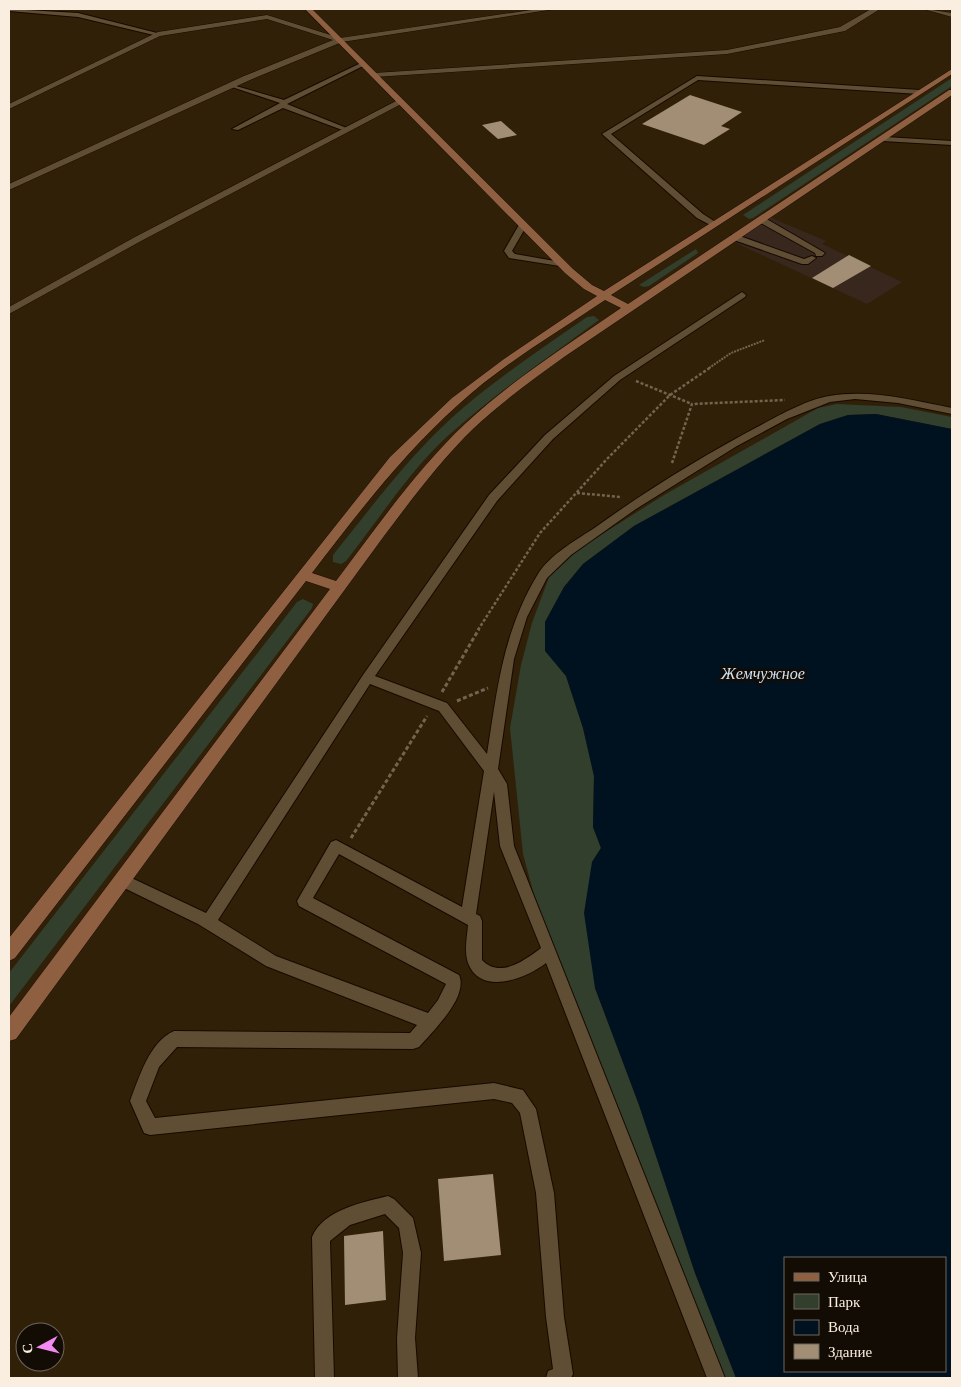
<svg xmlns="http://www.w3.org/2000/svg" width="961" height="1387" viewBox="0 0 961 1387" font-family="'Crimson Pro',serif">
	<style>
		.commercial { fill: #38271d }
		.green { fill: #313f2c }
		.water { fill: #001220; fill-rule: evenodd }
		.building { fill: #a28e74 }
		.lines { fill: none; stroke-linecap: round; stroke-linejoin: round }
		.lane-casing { stroke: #180900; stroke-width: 2 }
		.street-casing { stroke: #180900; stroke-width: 1 }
		.secondary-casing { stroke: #180900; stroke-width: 1 }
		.path-far2 { stroke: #73644f; stroke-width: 2; stroke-dasharray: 2 1; stroke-linecap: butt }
		.path-far1 { stroke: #73644f; stroke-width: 2.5; stroke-dasharray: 3 2; stroke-linecap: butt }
		.path { stroke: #73644f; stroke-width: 3; stroke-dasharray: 4 2.5; stroke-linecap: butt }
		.lane { fill: #5f4d34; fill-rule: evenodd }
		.street { fill: #5f4d34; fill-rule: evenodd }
		.secondary { fill: #8f5f41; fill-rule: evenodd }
		.labels { text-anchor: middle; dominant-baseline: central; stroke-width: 5; stroke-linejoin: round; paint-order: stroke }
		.water-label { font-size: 16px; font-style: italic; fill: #cfe5f6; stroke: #130c04 }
	</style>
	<rect width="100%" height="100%" fill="#312008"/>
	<path class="commercial" d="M 767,216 L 826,241 L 822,244 L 902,282 L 867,304 L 730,240 Z"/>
	<path class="green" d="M 952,78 L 952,86 L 753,218 L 749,219 L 743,215 Z
		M 696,249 L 698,253 L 649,286 L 644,287 L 639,285 Z
		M 594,316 L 599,320 C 549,357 496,393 450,434 C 413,466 377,522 346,561 L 341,564 L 333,562 L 333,555 C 367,513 400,468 439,430 C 483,387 537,352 587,317 Z
		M 837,404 L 901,407 L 952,417 L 952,429 L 876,414 L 848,415 L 820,424 L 634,526 L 583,564 L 564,587 L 545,622 L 545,650 L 566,676 L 583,728 L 594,776 L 593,827 L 601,848 L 592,862 L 595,988 L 639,1105 L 695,1273 L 736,1378 L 716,1378 L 549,951 L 523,854 L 510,728 L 521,665 L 532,623 L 549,577 L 580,548 L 664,495 L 818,408 Z
		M 303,599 L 313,604 L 312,608 L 9,1006 L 9,973 L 297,602 Z"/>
	<path class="water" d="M 876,414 L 952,429 L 952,1378 L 736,1378 L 695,1273 L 639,1105 L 595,988 L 584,913 L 592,862 L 601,848 L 593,827 L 594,776 L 583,728 L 566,676 L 545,651 L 545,622 L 564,587 L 583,564 L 634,526 L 820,424 L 848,415 ZM 785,1258 L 945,1258 L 945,1371 L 785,1371 Z"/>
	<path class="building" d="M 690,95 L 742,112 L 721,126 L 730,129 L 704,145 L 642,124 Z
		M 501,121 L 517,135 L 498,139 L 482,125 Z
		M 849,255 L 871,266 L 833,288 L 812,278 Z
		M 493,1174 L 501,1255 L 444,1261 L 438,1179 Z
		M 383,1231 L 386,1300 L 345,1305 L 344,1236 Z"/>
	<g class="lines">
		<defs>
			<path id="lane" d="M 9,9 L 78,13 L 161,34 L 158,36 L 78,17 L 9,11 Z
				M 363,62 L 365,65 L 287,104 L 349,129 L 349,131 L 345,131 L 283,108 L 238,130 L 232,129 L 280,103 L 229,86 L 229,84 L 284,100 Z
				M 697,76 L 920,90 L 923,92 L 920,94 L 698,80 L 611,134 L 703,214 L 717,223 L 718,225 L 714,227 L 697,218 L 602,134 Z
				M 885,137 L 952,141 L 952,145 L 882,141 L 882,137 Z
				M 759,218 L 765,218 L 825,253 L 822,256 L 816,256 L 815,253 L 759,222 Z
				M 520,223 L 527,225 L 512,251 L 515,254 L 566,263 L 566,267 L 509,258 L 504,251 Z
				M 731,235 L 737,235 L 804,259 L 812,256 L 816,258 L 808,264 L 802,264 L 731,239 Z
				M 742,292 L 746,295 L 745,297 L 620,380 L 553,439 L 497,501 L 375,676 L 447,703 L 487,754 C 497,690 503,631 538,574 C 550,555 574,541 593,529 C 647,490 704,455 763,424 C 781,414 809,399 829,396 C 870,389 912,400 952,408 L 952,414 L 898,403 L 855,399 L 830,402 L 787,419 L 737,446 L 636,509 L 571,555 L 547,578 L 527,617 L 514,659 L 498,769 L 507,784 L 514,846 L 725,1378 L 707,1378 L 546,963 C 527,978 481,997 468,963 C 464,951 467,937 468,925 L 339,854 L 313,898 L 459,975 C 469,997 432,1032 419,1047 L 413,1049 L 177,1047 L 159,1067 L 146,1101 L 155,1118 L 494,1083 L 523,1090 L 536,1109 L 554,1193 L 564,1317 L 573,1374 L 571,1378 L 546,1378 L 548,1371 L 553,1369 L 546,1317 L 536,1193 L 520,1113 L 512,1103 L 494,1099 L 150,1135 L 144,1133 L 130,1101 C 139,1078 149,1042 174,1031 L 410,1033 L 417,1025 L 266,966 L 198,924 L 118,885 L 116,880 L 118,875 L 123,874 L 206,913 L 363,675 L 489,495 L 545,435 L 614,376 ZM 370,684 L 439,711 L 484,771 L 462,907 L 336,840 L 331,842 L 297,901 L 299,906 L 446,984 L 438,1000 L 428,1013 L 276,956 L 218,920 ZM 494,792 L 500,846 L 541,948 C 525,960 500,979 482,960 L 482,921 L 480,916 L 476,914 Z
				M 388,1196 L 394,1199 L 413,1218 L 421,1253 L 415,1338 L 418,1378 L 398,1378 L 397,1338 L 403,1253 L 399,1228 L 385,1214 L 350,1225 L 330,1241 L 334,1378 L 315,1378 L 312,1237 C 323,1210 363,1202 388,1196 Z"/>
			<path id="street" d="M 538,9 L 555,9 L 342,42 L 250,80 L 9,190 L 9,184 L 244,76 L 333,40 L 267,19 L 160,36 L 9,109 L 9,104 L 158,32 L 267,15 L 340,38 Z
				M 871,9 L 880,9 L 845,31 L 727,54 L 374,77 L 370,75 L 374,73 L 727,50 L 840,27 Z
				M 926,9 L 952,13 L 952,17 L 927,10 Z
				M 398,100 L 405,102 L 141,241 L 9,314 L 9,307 L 135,237 Z"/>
			<path id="secondary" d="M 305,9 L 312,9 L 573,269 L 592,285 L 604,291 L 952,69 L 952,74 L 611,295 L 628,304 L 949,90 L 952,90 L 952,95 L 564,357 C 533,379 502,402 474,428 C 440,461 412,499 384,536 L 16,1039 L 9,1041 L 9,1017 L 330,589 L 306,581 L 15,958 L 9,961 L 9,938 L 390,457 L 452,398 L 504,359 L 597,296 L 584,289 L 565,273 ZM 605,300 L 621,308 C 568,345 513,379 466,423 C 416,470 377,527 336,581 L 312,573 C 358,513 403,454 459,404 C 503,364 556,333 605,300 Z"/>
		</defs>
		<use href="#lane" class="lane-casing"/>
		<use href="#street" class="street-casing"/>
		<use href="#secondary" class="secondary-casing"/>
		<path class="path-far2" d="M 709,368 L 731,353 L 765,340"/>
		<path class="path-far1" d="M 636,381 L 692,404
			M 672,463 L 692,404 L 785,400
			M 577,493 L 621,497
			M 478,630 L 540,533 L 607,459 L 670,395 L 711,367"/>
		<path class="path" d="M 442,692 L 479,629
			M 457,701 L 488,688
			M 351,838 L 427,716"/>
		<use href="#lane" class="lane"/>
		<use href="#street" class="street"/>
		<use href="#secondary" class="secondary"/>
	</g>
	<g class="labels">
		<g class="water-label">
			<text x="763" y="673">Жемчужное</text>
		</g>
	</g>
	<rect width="961" height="1387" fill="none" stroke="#f9eee0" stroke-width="20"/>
	<rect x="784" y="1257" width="162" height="115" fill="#130c04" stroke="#6f665c"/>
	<rect x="794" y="1273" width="25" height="8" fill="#8f5f41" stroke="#6f665c"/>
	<text x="828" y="1282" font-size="15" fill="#f9eee0">Улица</text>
	<rect x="794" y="1294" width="25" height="15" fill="#313f2c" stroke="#6f665c"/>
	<text x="828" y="1307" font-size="15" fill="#f9eee0">Парк</text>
	<rect x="794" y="1320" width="25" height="15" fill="#001220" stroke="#6f665c"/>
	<text x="828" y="1332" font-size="15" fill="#f9eee0">Вода</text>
	<rect x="794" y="1344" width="25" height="15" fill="#a28e74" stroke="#6f665c"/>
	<text x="828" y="1357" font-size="15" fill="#f9eee0">Здание</text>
	<g transform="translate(40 1347) rotate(263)"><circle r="24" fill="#130c04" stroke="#6f665c"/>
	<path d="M0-4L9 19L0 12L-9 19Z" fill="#f38af2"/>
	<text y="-8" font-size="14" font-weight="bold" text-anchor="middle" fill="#f9eee0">С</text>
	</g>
</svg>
